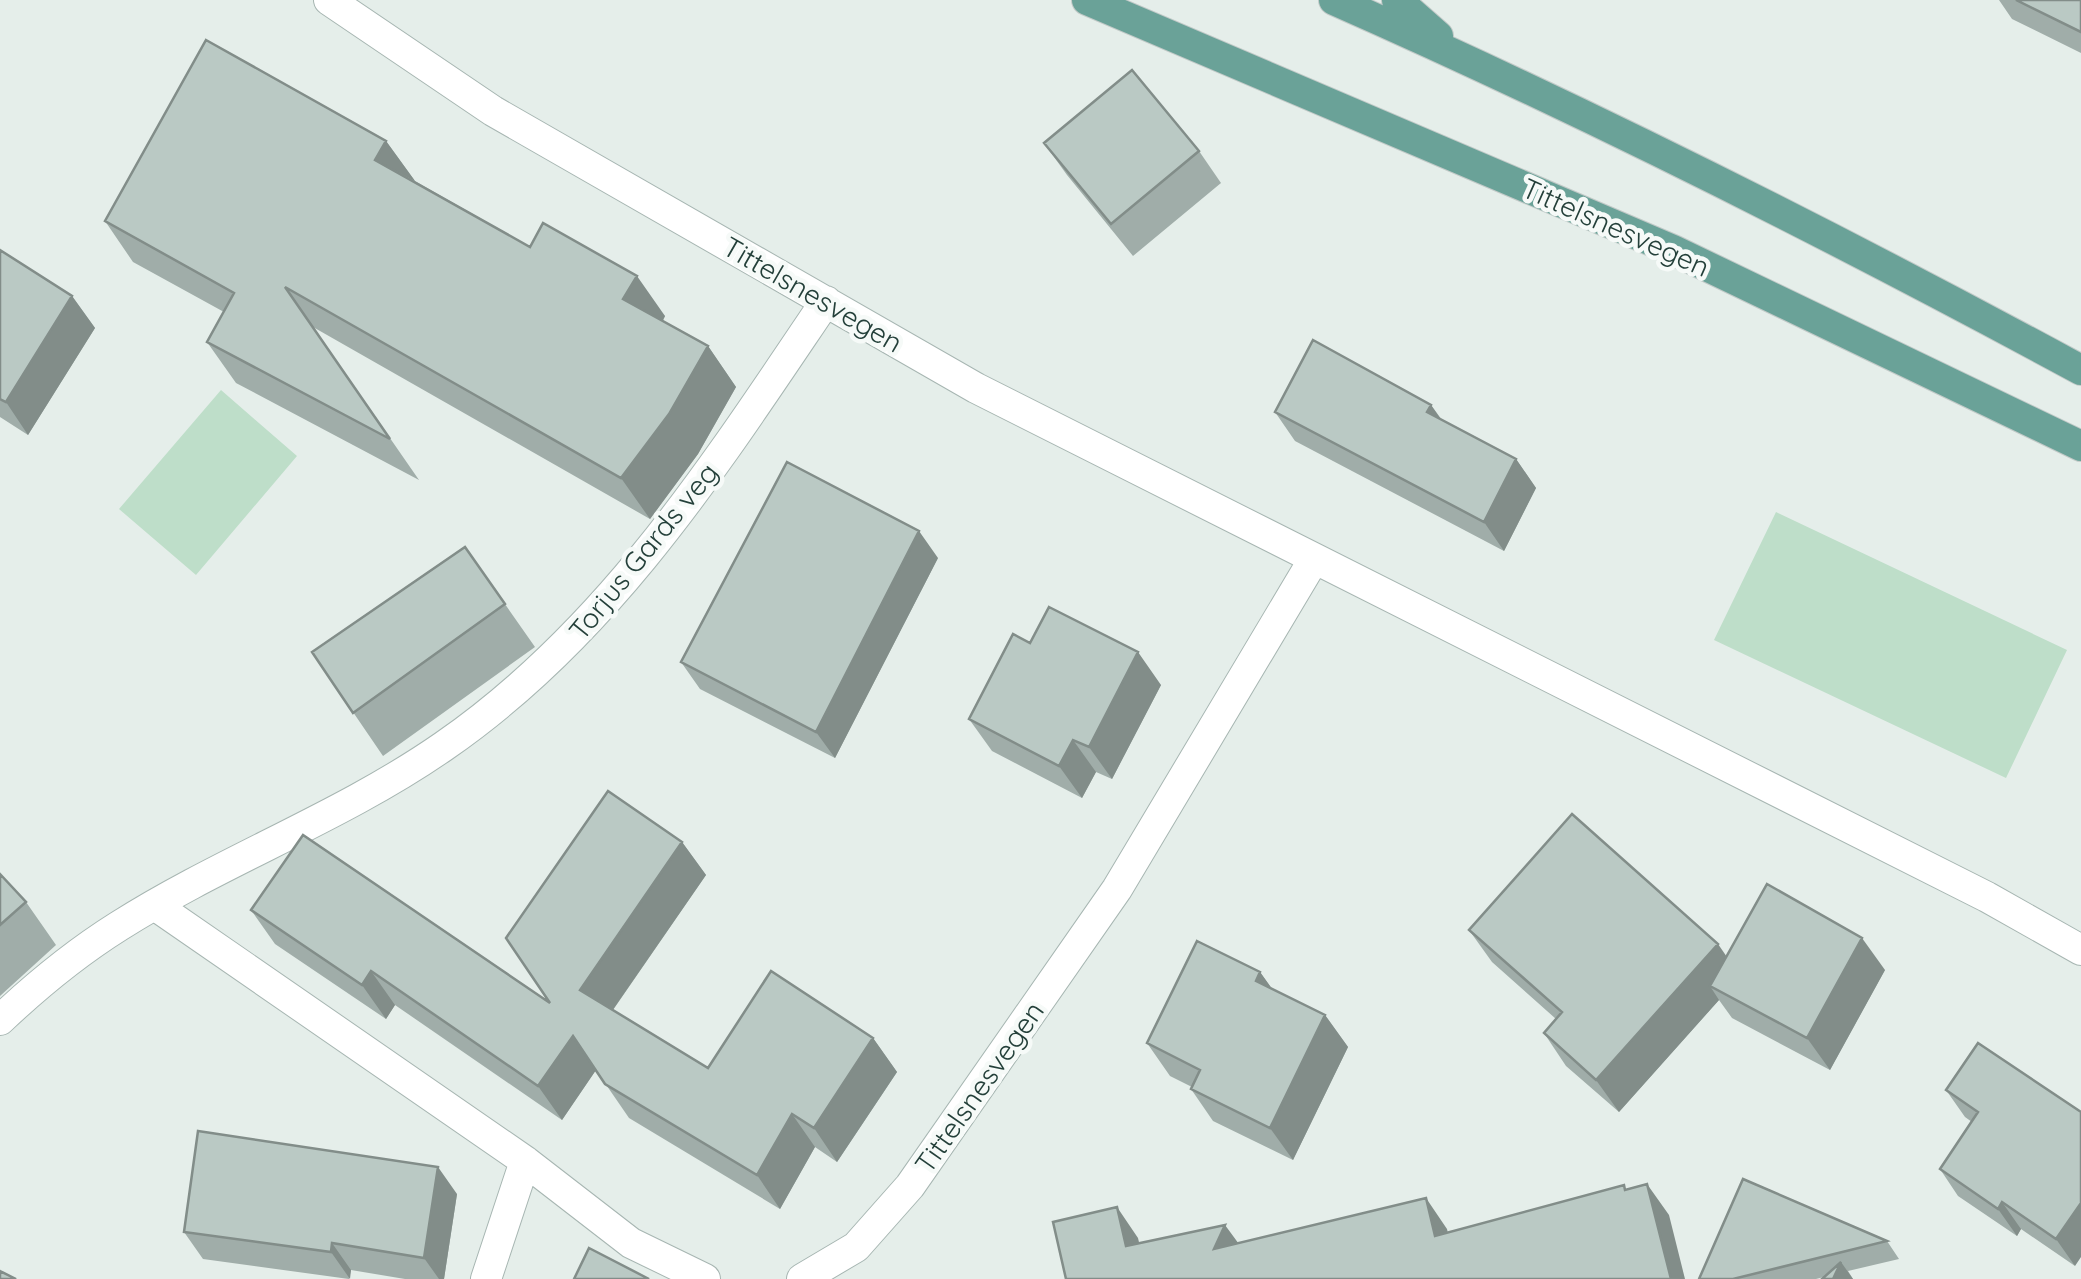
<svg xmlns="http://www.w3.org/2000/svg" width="2081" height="1279" viewBox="0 0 2081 1279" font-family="Quicksand,sans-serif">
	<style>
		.green { fill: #bedec9 }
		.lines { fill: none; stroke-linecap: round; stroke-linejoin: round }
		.minor-casing { stroke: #a7b6b2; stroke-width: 32 }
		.major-casing { stroke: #c2cac8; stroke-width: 32 }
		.minor { stroke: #fff; stroke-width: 30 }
		.major { stroke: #6aa298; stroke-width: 30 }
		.wall { fill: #a0ada9 }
		.shaded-wall { fill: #828d89 }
		.building { fill: #bac9c4; stroke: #828d89; stroke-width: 2.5 }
		.labels { text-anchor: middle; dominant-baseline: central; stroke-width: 9; stroke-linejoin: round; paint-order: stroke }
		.street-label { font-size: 28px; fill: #24403a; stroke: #f6faf8 }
	</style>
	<rect width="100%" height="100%" fill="#e5eeea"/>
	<path class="green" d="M 221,390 L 297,456 L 196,575 L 119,509 Z
		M 1776,512 L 2067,650 L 2006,778 L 1714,640 Z"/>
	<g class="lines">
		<defs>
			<path id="minor" d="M 329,0 L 493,111 L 976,388 L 1987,897 L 2081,950
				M 156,906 L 525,1161 L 631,1243 L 705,1279
				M 0,1020 C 37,985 76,953 119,926 C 223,860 342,817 444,746 C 609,632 715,465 826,301
				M 486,1279 L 525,1161
				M 802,1279 L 856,1247 L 910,1186 L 1117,889 L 1314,559"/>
			<path id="major" d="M 1087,0 L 1673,250 L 2081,446
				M 1334,0 C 1588,112 1837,238 2081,370
				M 1397,0 L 1438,36"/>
		</defs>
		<use href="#minor" class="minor-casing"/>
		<use href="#major" class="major-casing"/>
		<use href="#minor" class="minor"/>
		<use href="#major" class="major"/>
	</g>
	<path class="wall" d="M 1999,0 L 2081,0 L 2081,53 L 2012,19 Z
		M 386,141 L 415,181 L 530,247 L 665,316 L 663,321 L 708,346 L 736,387 L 698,454 L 650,519 L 313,327 L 419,480 L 236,383 L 207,342 L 224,312 L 133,262 L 105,221 Z
		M 1044,143 L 1199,151 L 1221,183 L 1133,256 L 1067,175 Z
		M 0,250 L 72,296 L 95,328 L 28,435 L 0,417 Z
		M 1431,405 L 1442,420 L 1516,459 L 1536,488 L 1504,551 L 1295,441 L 1275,412 Z
		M 465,547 L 535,647 L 383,756 L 312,652 Z
		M 938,558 L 835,758 L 700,689 L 681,662 Z
		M 1030,643 L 1161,685 L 1112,779 L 1096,772 L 1082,798 L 992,751 L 969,719 Z
		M 682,842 L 706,875 L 613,1010 L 708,1068 L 873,1038 L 897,1072 L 837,1162 L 815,1147 L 780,1209 L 629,1118 L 596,1070 L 562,1120 L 395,1005 L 386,1019 L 275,944 L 251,910 L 550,1003 Z
		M 0,874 L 26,902 L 56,945 L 0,996 Z
		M 1469,930 L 1726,957 L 1885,970 L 1830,1070 L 1732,1018 L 1719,1000 L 1619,1112 L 1566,1066 L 1544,1033 L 1556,1019 L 1492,962 Z
		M 1260,972 L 1272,989 L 1325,1015 L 1348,1047 L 1293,1160 L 1213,1121 L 1191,1089 L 1192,1087 L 1170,1076 L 1147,1043 Z
		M 1978,1043 L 2075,1266 L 2021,1229 L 2017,1236 L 1958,1196 L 1940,1169 L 1972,1122 L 1965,1117 L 1946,1090 Z
		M 457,1194 L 444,1279 L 405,1279 L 351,1270 L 349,1279 L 203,1259 L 184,1232 Z
		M 1887,1241 L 1899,1259 L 1848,1271 L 1853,1279 L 1822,1279 L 1824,1277 L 1816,1279 L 1699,1279 Z"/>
	<path class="shaded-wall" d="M 386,141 L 415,181 L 375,160 Z
		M 637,276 L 665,316 L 652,340 L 623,299 Z
		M 72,296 L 95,328 L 28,435 L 6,402 Z
		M 708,346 L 736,387 L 698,454 L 650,519 L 621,478 Z
		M 1431,405 L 1451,434 L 1427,412 Z
		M 1516,459 L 1536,488 L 1504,551 L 1484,522 Z
		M 919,531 L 938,558 L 835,758 L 816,732 Z
		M 1138,652 L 1161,685 L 1112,779 L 1089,747 Z
		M 1073,740 L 1096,772 L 1082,798 L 1059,766 Z
		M 682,842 L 706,875 L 603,1024 L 580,990 Z
		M 1862,938 L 1885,970 L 1830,1070 L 1807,1038 Z
		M 1718,944 L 1740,976 L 1710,986 L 1719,1000 L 1619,1112 L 1596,1080 Z
		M 371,971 L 395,1005 L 386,1019 L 362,985 Z
		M 1260,972 L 1283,1004 L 1256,981 Z
		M 1325,1015 L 1348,1047 L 1293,1160 L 1270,1128 Z
		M 573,1036 L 596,1070 L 562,1120 L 538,1086 Z
		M 873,1038 L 897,1072 L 837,1162 L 814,1128 Z
		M 792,1114 L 815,1147 L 780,1209 L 757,1175 Z
		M 438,1167 L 457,1194 L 444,1279 L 439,1279 L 424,1258 Z
		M 1647,1184 L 1669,1215 L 1685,1279 L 1671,1279 Z
		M 1426,1198 L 1447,1229 L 1456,1267 L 1435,1236 Z
		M 2002,1202 L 2021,1229 L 2017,1236 L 1998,1209 Z
		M 2081,1203 L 2081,1257 L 2075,1266 L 2056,1239 Z
		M 1117,1207 L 1138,1238 L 1147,1276 L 1126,1246 Z
		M 1225,1225 L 1247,1255 L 1214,1249 Z
		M 332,1243 L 351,1270 L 350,1279 L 331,1252 Z
		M 1841,1262 L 1853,1279 L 1833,1279 Z"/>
	<path class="building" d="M 2016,0 L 2081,0 L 2081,32 Z
		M 206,40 L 386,141 L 375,160 L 530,247 L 543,223 L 637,276 L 623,299 L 708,346 L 669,414 L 621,478 L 285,287 L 390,439 L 207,342 L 234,293 L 105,221 Z
		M 1132,70 L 1199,151 L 1111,224 L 1044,143 Z
		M 0,250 L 72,296 L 6,402 L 0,399 Z
		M 1313,340 L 1431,405 L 1427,412 L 1516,459 L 1484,522 L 1275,412 Z
		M 787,462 L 919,531 L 816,732 L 681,662 Z
		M 465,547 L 505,604 L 353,713 L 312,652 Z
		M 1049,607 L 1138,652 L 1089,747 L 1073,740 L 1059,766 L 969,719 L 1013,634 L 1030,643 Z
		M 608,791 L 682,842 L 580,990 L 708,1068 L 771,971 L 873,1038 L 814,1128 L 792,1114 L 757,1175 L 605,1084 L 573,1036 L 538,1086 L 371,971 L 362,985 L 251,910 L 303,835 L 550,1003 L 506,938 Z
		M 1572,814 L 1718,944 L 1596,1080 L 1544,1033 L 1562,1012 L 1469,930 Z
		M 0,874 L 26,902 L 0,925 Z
		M 1767,884 L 1862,938 L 1807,1038 L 1710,986 Z
		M 1197,941 L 1260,972 L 1256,981 L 1325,1015 L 1270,1128 L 1191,1089 L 1200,1070 L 1147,1043 Z
		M 1978,1043 L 2081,1112 L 2081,1203 L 2056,1239 L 2002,1202 L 1998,1209 L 1940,1169 L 1978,1112 L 1946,1090 Z
		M 198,1131 L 438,1167 L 424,1258 L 332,1243 L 331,1252 L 184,1232 Z
		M 1743,1179 L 1887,1241 L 1733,1279 L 1699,1279 Z
		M 1647,1184 L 1671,1279 L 1066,1279 L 1053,1222 L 1117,1207 L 1126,1246 L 1225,1225 L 1214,1249 L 1426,1198 L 1435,1236 L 1624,1185 L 1625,1190 Z
		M 589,1248 L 649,1279 L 574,1279 Z
		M 1841,1262 L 1833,1279 L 1822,1279 Z
		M 0,1271 L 16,1279 L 0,1279 Z"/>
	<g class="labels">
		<g class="street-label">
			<text transform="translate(1616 227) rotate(24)">Tittelsnesvegen</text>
			<text transform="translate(813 294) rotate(30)">Tittelsnesvegen</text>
			<text transform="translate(643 551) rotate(-51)">Torjus Gards veg</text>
			<text transform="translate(979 1087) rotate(-55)">Tittelsnesvegen</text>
		</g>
	</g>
</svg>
